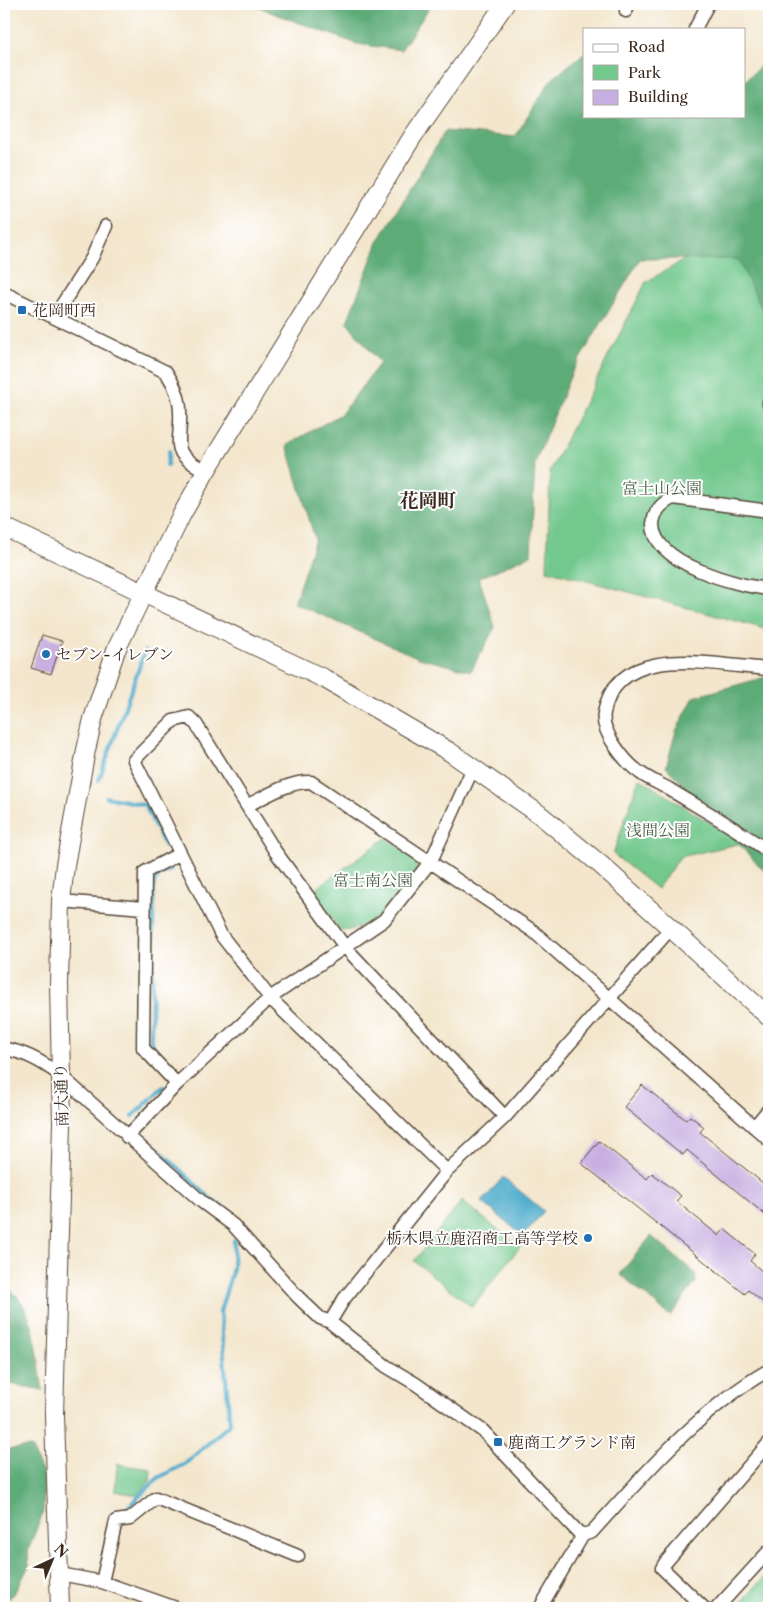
<svg xmlns="http://www.w3.org/2000/svg" width="773" height="1612" viewBox="0 0 773 1612" font-family="'Libre Caslon Text','Noto Serif JP',serif">
	<style>
		.green { fill: #72c88d; stroke: #567956 }
		.forest { fill: #5dac78; stroke: #4c6b4b }
		.water { fill: #4daccc; stroke: #446b75 }
		.lines { fill: none; stroke-linecap: round; stroke-linejoin: round }
		.stream { stroke: #4daccc; stroke-width: 4 }
		.building { fill: #c8afe1 }
		.street-casing { stroke: #574638; stroke-width: 15 }
		.secondary-casing { stroke: #574638; stroke-width: 20 }
		.street { stroke: #fff; stroke-width: 12 }
		.secondary { stroke: #fff; stroke-width: 18 }
		.poi-dot { fill: #1f6fb2; stroke: #fff; stroke-width: 2 }
		.labels { text-anchor: middle; dominant-baseline: central; stroke-width: 4; stroke-linejoin: round; paint-order: stroke }
		.poi-label { font-size: 16px; fill: #3b2a1e; stroke: #fff; text-anchor: start }
		.park-label { font-size: 16px; fill: #4e6145; stroke: #fff }
		.street-label { font-size: 16px; fill: #3b2a1e; stroke: #fff }
		.quarter-label { font-size: 19px; font-weight: bold; fill: #3b2a1e; stroke: #fff }
	</style>
	<rect width="100%" height="100%" fill="#fff"/>
	<filter id="ink" filterUnits="userSpaceOnUse"><feTurbulence type="fractalNoise" baseFrequency=".02" numOctaves="2"/><feDisplacementMap in="SourceGraphic" scale="10" xChannelSelector="R" yChannelSelector="G"/><feConvolveMatrix kernelMatrix="1 2 1 2 8 2 1 2 1" color-interpolation-filters="sRGB"/></filter>
	<filter id="wash" filterUnits="userSpaceOnUse"><feTurbulence type="fractalNoise" baseFrequency=".0096" numOctaves="4" result="noise"/><feDisplacementMap in="SourceGraphic" scale="20" xChannelSelector="R" yChannelSelector="G"/><feGaussianBlur stdDeviation="1.12" result="paint"/><feColorMatrix in="noise" values="0 0 0 0 0 0 0 0 0 0 0 0 0 0 0 0 0 1.4 0 .05"/><feComposite in="paint" operator="in"/></filter>
	<g filter="url(#wash)">
		<rect width="100%" height="100%" fill="#f3e6cc"/>
		<path class="green" d="M 740,227 L 769,257 L 769,630 L 547,570 L 550,471 L 646,282 Z
			M 639,778 L 742,843 L 680,857 L 657,889 L 613,854 Z
			M 386,838 L 416,859 L 418,869 C 396,898 381,928 341,931 L 312,891 Z
			M 462,1201 L 520,1247 L 472,1307 L 414,1261 Z
			M 117,1464 L 151,1469 L 150,1481 L 137,1495 L 115,1491 Z
			M 769,1572 L 769,1608 L 736,1608 Z"/>
		<path class="forest" d="M 254,4 L 432,4 L 401,50 L 357,44 L 270,12 Z
			M 584,53 L 584,116 L 685,116 L 690,120 L 701,116 L 744,116 L 744,82 L 769,58 L 769,323 L 738,259 L 640,259 L 572,372 L 535,463 L 531,555 L 479,578 L 495,627 L 471,671 L 419,658 L 294,603 L 315,539 L 287,445 L 341,414 L 380,363 L 347,322 L 378,242 L 445,131 L 515,137 L 550,81 Z
			M 769,676 L 769,876 L 666,767 L 676,731 L 694,697 Z
			M 651,1236 L 695,1273 L 696,1282 L 670,1316 L 620,1274 Z
			M 4,1286 C 37,1303 37,1357 43,1390 L 4,1383 Z
			M 31,1447 L 44,1476 L 43,1512 L 28,1551 L 29,1566 L 17,1589 L 4,1605 L 4,1450 Z"/>
		<path class="water" d="M 503,1177 L 544,1211 L 523,1236 L 482,1202 Z"/>
		<g class="lines">
			<path class="stream" d="M 167,466 L 169,451
				M 99,780 L 145,651
				M 106,797 L 145,805 L 165,846
				M 171,870 L 159,875 L 154,882 L 151,1040 L 153,1048 L 173,1066
				M 133,1116 L 163,1087
				M 145,1137 L 213,1201 L 231,1213
				M 117,1512 L 123,1512 L 158,1478 L 185,1464 L 230,1424 L 220,1312 L 233,1268 L 234,1240"/>
		</g>
		<g id="blocks">
			<path class="building" d="M 42,635 L 62,641 L 51,674 L 31,668 Z
				M 642,1085 L 686,1120 L 690,1116 L 704,1127 L 700,1132 L 769,1188 L 769,1218 L 687,1150 L 683,1155 L 624,1107 Z
				M 599,1141 L 647,1179 L 652,1173 L 681,1196 L 676,1201 L 719,1236 L 724,1229 L 755,1254 L 750,1261 L 769,1277 L 769,1307 L 748,1290 L 745,1294 L 581,1163 Z"/>
		</g>
	</g>
	<g filter="url(#ink)">
		<use href="#blocks" fill-opacity="0" stroke="#574638" stroke-width="1"/>
		<g class="lines">
			<defs>
				<path id="street" d="M 626,11 L 629,4
					M 695,29 L 708,4
					M 4,293 L 166,372 C 174,384 180,396 180,411 C 182,446 167,451 206,471
					M 54,317 L 92,258 L 106,226
					M 769,401 L 769,405
					M 769,511 L 673,498 C 662,503 654,511 653,524 C 653,564 738,586 769,589
					M 769,669 C 718,666 617,640 604,713 C 600,731 625,762 639,772 C 648,779 660,784 669,789 C 703,810 738,829 769,852
					M 248,805 C 267,796 289,781 311,782 L 533,931 L 769,1140
					M 61,901 L 143,908
					M 672,927 L 505,1117 L 447,1171 L 344,1299 L 330,1322 L 386,1366 L 416,1384 L 483,1431 L 578,1532 L 583,1535 L 592,1532 C 645,1473 699,1410 769,1370
					M 4,1049 C 23,1051 44,1063 60,1075 L 202,1202 L 233,1225 L 298,1297 L 320,1318 L 330,1322
					M 177,1084 L 143,1048 L 145,872 L 179,854
					M 754,1127 L 769,1109
					M 127,1137 L 177,1084 L 270,998 L 384,920 L 431,861 L 473,768
					M 447,1171 L 270,998 L 221,935 L 134,760 L 173,721 L 189,717 L 196,724 L 275,851 L 345,947 L 505,1117
					M 60,1574 L 102,1582 L 116,1521 L 130,1519 L 156,1498 L 298,1556
					M 102,1582 L 176,1608
					M 540,1608 L 583,1535
					M 704,1608 L 662,1568 L 665,1563 L 769,1443
					M 717,1608 L 769,1551"/>
				<path id="secondary" d="M 4,527 L 325,679 L 450,752 L 539,814 L 601,865 L 769,1017
					M 60,1608 L 54,1415 L 62,1123 L 59,984 L 61,901 L 65,865 L 86,750 L 93,719 L 116,650 L 181,516 L 206,471 L 413,136 L 505,4"/>
			</defs>
			<use href="#street" class="street-casing"/>
			<use href="#secondary" class="secondary-casing"/>
			<use href="#street" class="street"/>
			<use href="#secondary" class="secondary"/>
		</g>
	</g>
	<g class="poi-dot">
		<rect x="17" y="305" width="10" height="10" rx="2.5"/>
		<circle cx="46" cy="654" r="5"/>
		<circle cx="588" cy="1238" r="5"/>
		<rect x="493" y="1437" width="10" height="10" rx="2.5"/>
	</g>
	<g class="labels">
		<g class="poi-label">
			<text x="32" y="310">花岡町西</text>
			<text x="56" y="654">セブン-イレブン</text>
			<text x="578" y="1238" text-anchor="end">栃木県立鹿沼商工高等学校</text>
			<text x="508" y="1442">鹿商工グランド南</text>
		</g>
		<g class="park-label">
			<text x="662" y="488">富士山公園</text>
			<text x="658" y="830">浅間公園</text>
			<text x="373" y="880">富士南公園</text>
		</g>
		<g class="street-label">
			<text transform="translate(61 1095) rotate(-92)">南大通り</text>
		</g>
		<g class="quarter-label">
			<text x="428" y="500">花岡町</text>
		</g>
	</g>
	<rect width="773" height="1612" fill="none" stroke="#fff" stroke-width="20"/>
	<rect x="583" y="28" width="162" height="90" fill="#ffffff" stroke="#b1aaa5"/>
	<rect x="593" y="44" width="25" height="8" fill="#ffffff" stroke="#b1aaa5"/>
	<text x="628" y="52" font-size="15" fill="#3b2a1e">Road</text>
	<rect x="593" y="65" width="25" height="15" fill="#72c88d" stroke="#b1aaa5"/>
	<text x="628" y="78" font-size="15" fill="#3b2a1e">Park</text>
	<rect x="593" y="90" width="25" height="15" fill="#c8afe1" stroke="#b1aaa5"/>
	<text x="628" y="102" font-size="15" fill="#3b2a1e">Building</text>
	<g transform="translate(52 1560) rotate(44)" stroke="#ffffff" stroke-width="4" paint-order="stroke">
	<path d="M0-4L9 19L0 12L-9 19Z" fill="#3b2a1e"/>
	<text y="-8" font-size="14" font-weight="bold" text-anchor="middle" fill="#3b2a1e">N</text>
	</g>
</svg>
